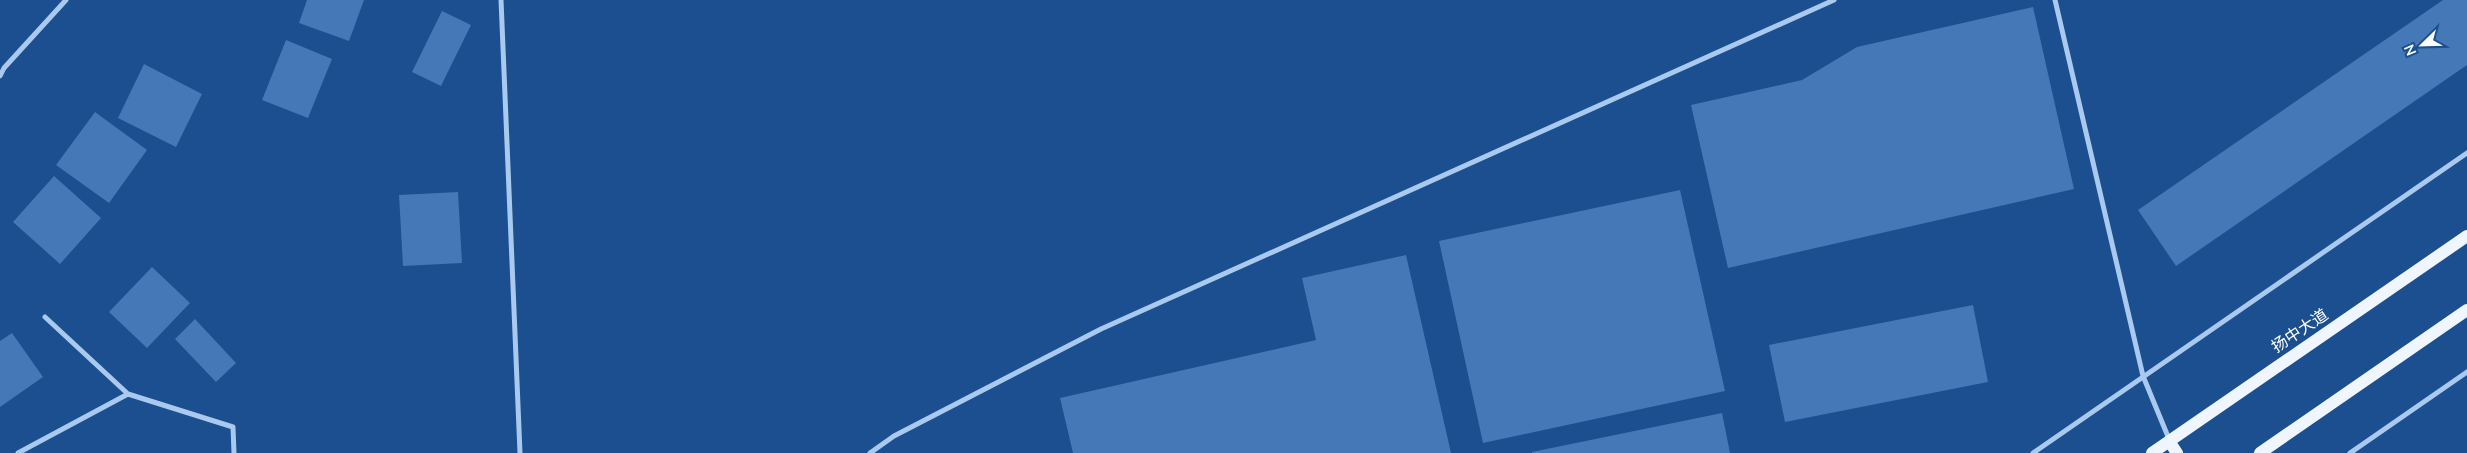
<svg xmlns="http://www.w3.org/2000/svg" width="2467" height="453" viewBox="0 0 2467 453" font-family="'Nunito Sans','Noto Sans SC',sans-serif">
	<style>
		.building { fill: #4478b7 }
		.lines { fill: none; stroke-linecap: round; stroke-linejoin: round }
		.street { stroke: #a9c9ee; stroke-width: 5 }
		.primary { stroke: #f0f6ff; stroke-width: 12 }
		.labels { text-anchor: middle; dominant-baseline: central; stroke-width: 4.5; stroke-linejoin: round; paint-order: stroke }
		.street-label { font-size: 16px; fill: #fff; stroke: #1b4f8f }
	</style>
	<rect width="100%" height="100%" fill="#1b4f8f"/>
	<path class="building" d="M 307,0 L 364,0 L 349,41 L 299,23 Z
		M 2443,0 L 2467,0 L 2467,65 L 2176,266 L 2138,210 Z
		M 2033,7 L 2074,189 L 1728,268 L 1691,105 L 1802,80 L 1857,47 Z
		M 442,11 L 471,25 L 441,86 L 412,72 Z
		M 286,40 L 332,59 L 308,118 L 262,100 Z
		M 144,64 L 202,94 L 176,147 L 118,118 Z
		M 95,112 L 147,150 L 109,203 L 56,165 Z
		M 54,176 L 101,218 L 60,264 L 13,222 Z
		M 1680,190 L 1725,391 L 1483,443 L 1439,241 Z
		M 458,192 L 462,263 L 403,266 L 399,195 Z
		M 1406,255 L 1451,453 L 1073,453 L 1060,398 L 1316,340 L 1302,278 Z
		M 152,267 L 190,303 L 147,348 L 109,312 Z
		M 1973,305 L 1988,382 L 1785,422 L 1769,345 Z
		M 195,319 L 236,363 L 216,382 L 175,339 Z
		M 12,333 L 43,377 L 0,407 L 0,341 Z
		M 1722,413 L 1730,453 L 1532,453 L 1532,452 Z"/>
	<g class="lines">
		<path class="street" d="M 501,0 L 520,453
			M 2055,0 L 2143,376 L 2169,439
			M 0,76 L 4,68 L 66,0
			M 45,317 L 128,394 L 233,427 L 234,453
			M 18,453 L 128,394
			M 870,453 L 894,436 L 1101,329 L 1834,0
			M 2033,453 L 2467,153
			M 2350,453 L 2467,372"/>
		<path class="primary" d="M 2169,441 L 2177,453
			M 2152,453 L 2467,236
			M 2260,453 L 2467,310"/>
	</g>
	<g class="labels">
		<g class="street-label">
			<text transform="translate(2300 331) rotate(-34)">扬中大道</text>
		</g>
	</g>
	<g transform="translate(2422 45) rotate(247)" stroke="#1b4f8f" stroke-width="4" paint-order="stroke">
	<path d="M0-4L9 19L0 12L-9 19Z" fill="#ffffff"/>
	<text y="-8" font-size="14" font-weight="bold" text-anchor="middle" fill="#ffffff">N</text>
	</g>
</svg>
